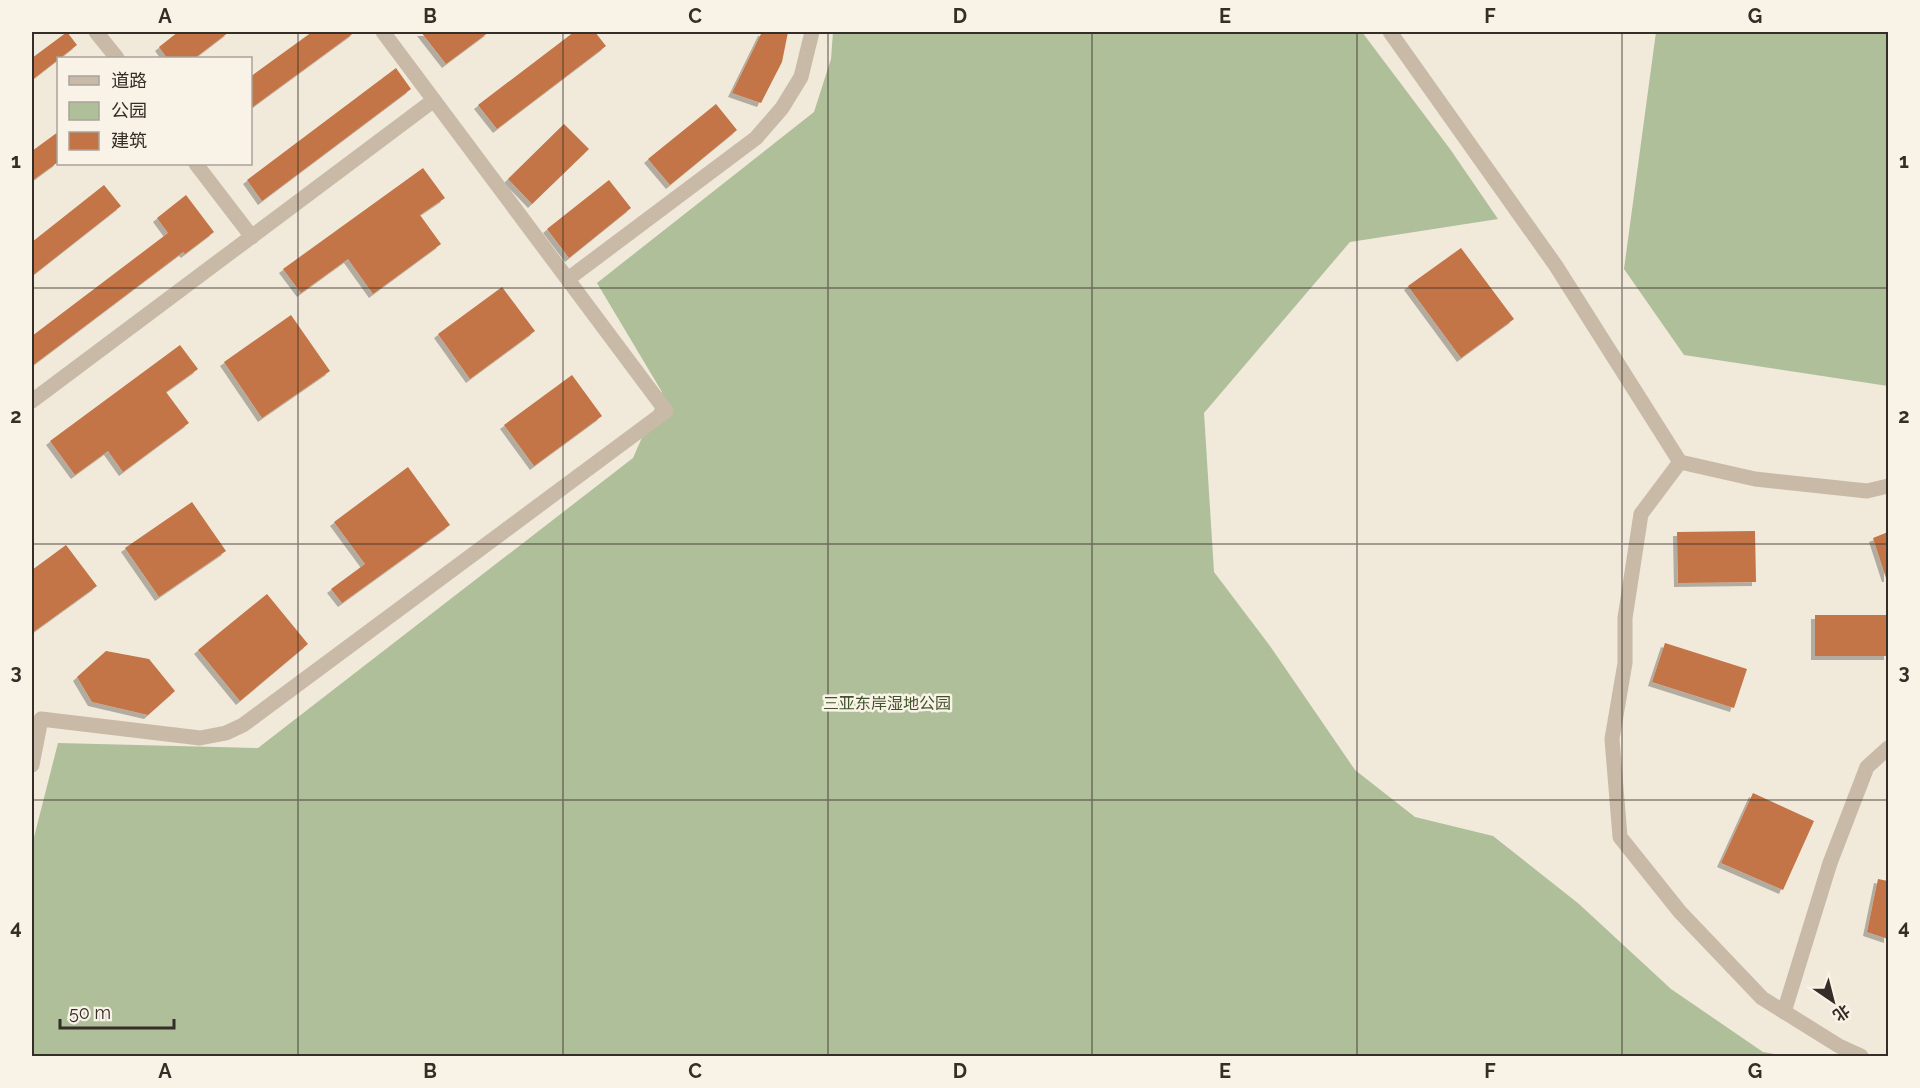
<svg xmlns="http://www.w3.org/2000/svg" width="1920" height="1088" viewBox="0 0 1920 1088" font-family="Raleway,'Noto Sans SC',sans-serif">
	<style>
		.green { fill: #aebf9a }
		.building { fill: #c37446; filter: url(#shadow) }
		.lines { fill: none; stroke-linecap: round; stroke-linejoin: round }
		.minor { stroke: #c8baa6; stroke-width: 15 }
		.grid { fill: none; stroke: #352d27; stroke-width: 1.5; stroke-opacity: 0.55 }
		.labels { text-anchor: middle; dominant-baseline: central; stroke-width: 5; stroke-linejoin: round; paint-order: stroke }
		.park-label { font-size: 16px; fill: #3f522b; stroke: #f9f2e6 }
		.neatline { fill: none; stroke: #352d27; stroke-width: 2 }
		.grid-label { font-size: 20px; text-anchor: middle; font-weight: bold; fill: #352d27 }
	</style>
	<defs>
		<filter id="shadow"><feDropShadow dx="-4" dy="4" stdDeviation="0" flood-color="#0004"/></filter>
	</defs>
	<rect width="100%" height="100%" fill="#f1e9da"/>
	<path class="green" d="M 833,32 L 1362,32 L 1450,149 L 1498,219 L 1350,242 L 1204,413 L 1214,572 L 1270,646 L 1355,770 L 1415,817 L 1493,836 L 1579,904 L 1671,989 L 1763,1052 L 1786,1056 L 32,1056 L 32,845 L 58,743 L 258,748 L 633,458 L 662,392 L 597,283 L 814,112 L 831,59 Z
		M 1656,32 L 1888,32 L 1888,386 L 1684,355 L 1624,269 Z"/>
	<path class="building" d="M 67,32 L 77,45 L 32,80 L 32,58 Z
		M 178,32 L 229,32 L 195,58 L 167,58 L 159,47 Z
		M 312,32 L 355,32 L 250,109 L 250,77 Z
		M 421,32 L 489,32 L 446,64 Z
		M 574,32 L 595,32 L 606,46 L 497,129 L 478,105 Z
		M 762,32 L 788,32 L 782,62 L 761,103 L 732,93 Z
		M 396,68 L 411,89 L 262,201 L 247,180 Z
		M 716,104 L 737,130 L 670,185 L 648,159 Z
		M 564,124 L 589,149 L 532,204 L 508,179 Z
		M 58,132 L 58,162 L 32,181 L 32,151 Z
		M 423,168 L 445,198 L 420,215 L 441,244 L 373,294 L 348,259 L 301,293 L 283,269 Z
		M 609,180 L 631,208 L 569,258 L 547,229 Z
		M 104,185 L 121,206 L 32,276 L 32,242 Z
		M 186,195 L 214,232 L 185,254 L 183,252 L 32,366 L 32,336 L 168,233 L 157,218 Z
		M 1461,248 L 1514,319 L 1461,358 L 1408,286 Z
		M 502,287 L 535,331 L 470,379 L 438,334 Z
		M 291,315 L 330,371 L 262,418 L 224,362 Z
		M 180,345 L 198,369 L 166,392 L 189,423 L 123,472 L 108,451 L 75,475 L 50,441 Z
		M 572,375 L 602,416 L 534,466 L 504,425 Z
		M 408,467 L 450,525 L 342,603 L 331,589 L 365,564 L 334,522 Z
		M 192,502 L 226,551 L 159,597 L 125,548 Z
		M 1755,531 L 1756,582 L 1678,583 L 1677,532 Z
		M 1888,532 L 1888,578 L 1886,578 L 1873,538 Z
		M 66,545 L 97,586 L 32,633 L 32,570 Z
		M 267,594 L 308,644 L 240,701 L 198,650 Z
		M 1815,615 L 1888,615 L 1888,656 L 1815,656 Z
		M 1665,643 L 1747,669 L 1734,708 L 1652,682 Z
		M 106,651 L 149,659 L 175,691 L 148,715 L 92,702 L 77,677 Z
		M 1753,793 L 1814,821 L 1783,890 L 1721,863 Z
		M 1878,879 L 1888,881 L 1888,939 L 1867,932 Z"/>
	<g class="lines">
		<path class="minor" d="M 96,32 L 117,58
			M 1390,32 L 1556,266 L 1680,462 L 1641,514 L 1625,618 L 1625,663 L 1612,739 L 1620,837 L 1680,912 L 1762,998 L 1839,1046 L 1861,1056
			M 196,164 L 252,237
			M 568,279 L 756,138 L 782,108 L 801,77 L 812,32
			M 32,401 L 434,100
			M 1680,462 L 1755,479 L 1867,491 L 1888,486
			M 32,765 L 41,719 L 200,738 L 226,733 L 243,725 L 666,411 L 383,32
			M 1784,1012 L 1830,863 L 1867,767 L 1888,748"/>
	</g>
	<path class="grid" d="M 298,32 L 298,1056M 563,32 L 563,1056M 828,32 L 828,1056M 1092,32 L 1092,1056M 1357,32 L 1357,1056M 1622,32 L 1622,1056M 32,288 L 1888,288M 32,544 L 1888,544M 32,800 L 1888,800"/>
	<g class="labels">
		<g class="park-label">
			<text x="887" y="703">三亚东岸湿地公园</text>
		</g>
	</g>
	<rect width="1920" height="1088" fill="none" stroke="#f9f2e6" stroke-width="66"/>
	<rect x="57" y="57" width="195" height="108" fill="#f9f2e6" stroke="#aba39a" stroke-width="1.5"/>
	<rect x="69" y="76" width="30" height="9" fill="#c8baa6" stroke="#aba39a" stroke-width="1.5"/>
	<text x="111" y="87" font-size="18" fill="#352d27">道路</text>
	<rect x="69" y="102" width="30" height="18" fill="#aebf9a" stroke="#aba39a" stroke-width="1.5"/>
	<text x="111" y="117" font-size="18" fill="#352d27">公园</text>
	<rect x="69" y="132" width="30" height="18" fill="#c37446" stroke="#aba39a" stroke-width="1.5"/>
	<text x="111" y="147" font-size="18" fill="#352d27">建筑</text>
	<g transform="translate(1833 1001) rotate(145)" stroke="#f9f2e6" stroke-width="4.5" paint-order="stroke">
	<path d="M0-4.5L10 22L0 15L-10 22Z" fill="#352d27"/>
	<text y="-9" font-size="16" font-weight="bold" text-anchor="middle" fill="#352d27">北</text>
	</g>
	<path d="M60 1019v9h114v-9" fill="none" stroke="#352d27" stroke-width="3"/>
	<text x="69" y="1019" font-size="18" fill="#352d27" stroke="#f9f2e6" stroke-width="4.5" paint-order="stroke">50 m</text>
	<rect x="33" y="33" width="1854" height="1022" class="neatline"/>
	<g class="grid-label">
		<text x="165" y="23">A</text>
		<text x="430" y="23">B</text>
		<text x="695" y="23">C</text>
		<text x="960" y="23">D</text>
		<text x="1225" y="23">E</text>
		<text x="1490" y="23">F</text>
		<text x="1755" y="23">G</text>
		<text x="16" y="168">1</text>
		<text x="1904" y="168">1</text>
		<text x="16" y="423">2</text>
		<text x="1904" y="423">2</text>
		<text x="16" y="679">3</text>
		<text x="1904" y="679">3</text>
		<text x="16" y="934">4</text>
		<text x="1904" y="934">4</text>
		<text x="165" y="1078">A</text>
		<text x="430" y="1078">B</text>
		<text x="695" y="1078">C</text>
		<text x="960" y="1078">D</text>
		<text x="1225" y="1078">E</text>
		<text x="1490" y="1078">F</text>
		<text x="1755" y="1078">G</text>
	</g>
</svg>
